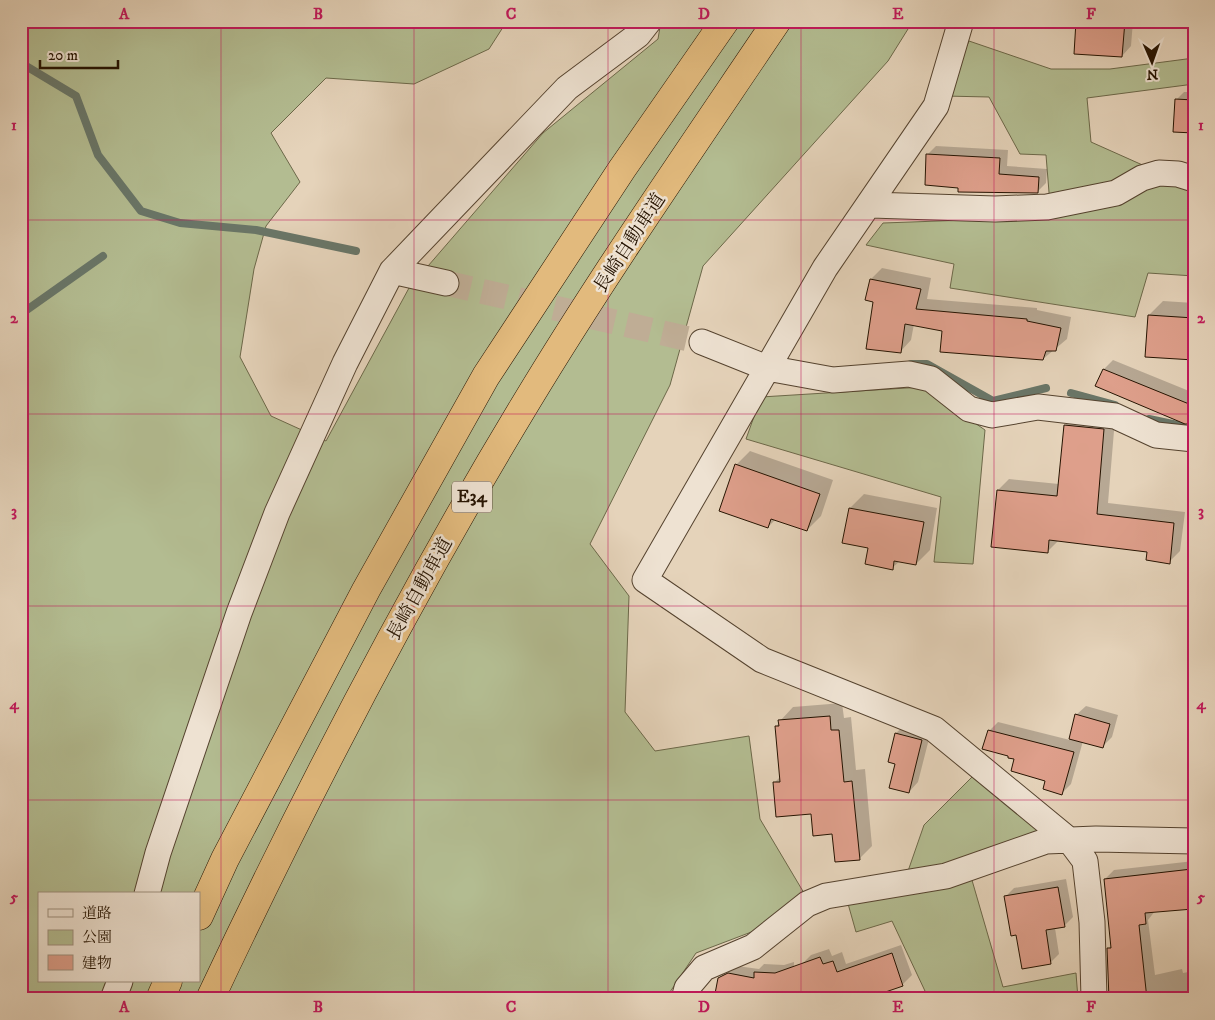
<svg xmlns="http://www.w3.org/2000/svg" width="1215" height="1020" viewBox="0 0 1215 1020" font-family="'IM FELL DW Pica','Noto Serif JP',serif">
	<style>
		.green { fill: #b3bc91; stroke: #6c6849; fill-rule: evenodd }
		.shadow { fill: #0003 }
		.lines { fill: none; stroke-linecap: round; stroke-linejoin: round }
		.stream { stroke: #697668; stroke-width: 8 }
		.building { fill: #de9f8b; stroke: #251301 }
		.street-tunnel { stroke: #bfad95; stroke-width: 25; stroke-dasharray: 25 12; stroke-linecap: butt }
		.street-casing { stroke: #55432f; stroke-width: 27 }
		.highway-casing { stroke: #251301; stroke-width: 29 }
		.street { stroke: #eee2d2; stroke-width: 25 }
		.highway { stroke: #e2ba7d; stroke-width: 28 }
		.grid { fill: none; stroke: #c2185b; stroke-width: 1; stroke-opacity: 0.55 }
		.labels { text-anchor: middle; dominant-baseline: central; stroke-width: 5; stroke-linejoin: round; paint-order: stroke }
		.shield { fill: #eee2d2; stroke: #615140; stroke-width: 1 }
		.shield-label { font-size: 18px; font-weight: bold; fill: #251301 }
		.street-label { font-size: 19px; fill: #251301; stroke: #eee2d2 }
		.neatline { fill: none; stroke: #c2185b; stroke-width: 2 }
		.grid-label { font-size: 16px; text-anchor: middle; font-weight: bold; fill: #c2185b }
	</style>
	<rect width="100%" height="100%" fill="#e5d3ba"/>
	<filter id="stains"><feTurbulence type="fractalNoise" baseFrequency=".004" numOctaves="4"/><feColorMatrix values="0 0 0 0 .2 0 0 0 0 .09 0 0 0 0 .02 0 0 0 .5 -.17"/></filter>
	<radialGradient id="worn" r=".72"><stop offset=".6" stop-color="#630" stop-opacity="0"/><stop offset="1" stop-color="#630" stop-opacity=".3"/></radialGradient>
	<path class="green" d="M 21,21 L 507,21 L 489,49 L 414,84 L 326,78 L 271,133 L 300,182 L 266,226 L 254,269 L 240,357 L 271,416 L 326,441 L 409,288 L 543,133 L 658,39 L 661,21 L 913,21 L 888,61 L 703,266 L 670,385 L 590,544 L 629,596 L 625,712 L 655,751 L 749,736 L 760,819 L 804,893 L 754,931 L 696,953 L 670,992 L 669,999 L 21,999 ZM 39,894 L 199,894 L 199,981 L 39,981 Z
		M 969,41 L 1051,69 L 1110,69 L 1194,58 L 1194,84 L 1087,98 L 1091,142 L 1194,188 L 1194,276 L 1148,273 L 1135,317 L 950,288 L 954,264 L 866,245 L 883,223 L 1051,217 L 1046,155 L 1020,154 L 989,97 L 944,96 Z
		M 923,387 L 985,430 L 973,564 L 934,562 L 941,497 L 746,439 L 761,397 Z
		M 974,775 L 1039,832 L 967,863 L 1003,987 L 1076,973 L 1078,999 L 903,999 L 925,991 L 892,921 L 856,932 L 843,886 L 907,874 L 924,825 Z"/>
	<path class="shadow" d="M 1077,21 L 1133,21 L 1131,46 L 1122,56 Z
		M 1184,92 L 1194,92 L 1194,132 L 1176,100 Z
		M 936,146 L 1008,150 L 1007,166 L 1047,169 L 1046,183 L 1037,192 L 960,186 L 928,154 Z
		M 882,268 L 931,278 L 927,299 L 1037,308 L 1037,310 L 1071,317 L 1067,339 L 1043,359 L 943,330 L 914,324 L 911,340 L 900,352 L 875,301 L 871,279 Z
		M 1163,301 L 1194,303 L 1194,359 L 1149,315 Z
		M 1113,360 L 1194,393 L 1194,421 L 1192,423 L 1097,386 L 1104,369 Z
		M 1076,414 L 1115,419 L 1108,503 L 1185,512 L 1180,551 L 1169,562 L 1148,551 L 1059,540 L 1047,552 L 993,546 L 998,490 L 1009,479 L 1059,484 L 1065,425 Z
		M 750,451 L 833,480 L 821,516 L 807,530 L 776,519 L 768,527 L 736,465 Z
		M 864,494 L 937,508 L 930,550 L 916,564 L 900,561 L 892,568 L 870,547 L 844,542 L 850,508 Z
		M 1194,646 L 1194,687 L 1188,686 L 1191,649 Z
		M 842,703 L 844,718 L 851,717 L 856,770 L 865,769 L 872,846 L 859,859 L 812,813 L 774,783 L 781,776 L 776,727 L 780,721 L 793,707 Z
		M 1086,706 L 1118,715 L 1112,737 L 1103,746 L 1083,741 L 1071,784 L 1062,793 L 1047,780 L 1015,759 L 989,731 L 998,722 L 1070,740 L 1076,715 Z
		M 906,724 L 931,731 L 918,782 L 909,792 L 897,763 L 896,733 Z
		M 1194,861 L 1194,906 L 1155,911 L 1148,920 L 1155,975 L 1182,969 L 1183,973 L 1194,971 L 1194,999 L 1111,999 L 1108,949 L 1112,945 L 1105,879 L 1114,870 Z
		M 1066,879 L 1073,917 L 1064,926 L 1055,928 L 1059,954 L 1051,962 L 1023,967 L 1017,934 L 1005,897 L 1014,888 Z
		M 901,945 L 912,975 L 902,985 L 859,999 L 801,965 L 811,955 L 829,949 L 832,956 L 842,952 L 846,964 Z
		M 794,962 L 793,999 L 719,978 L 728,970 L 737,966 L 759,969 L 764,964 L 784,965 Z"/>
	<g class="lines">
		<path class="stream" d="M 21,63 L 76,96 L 98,155 L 141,211 L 180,223 L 256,230 L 356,251
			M 21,314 L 103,256
			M 911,364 L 927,364 L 993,401 L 1046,388
			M 1071,393 L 1115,405
			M 1149,419 L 1182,426"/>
	</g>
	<path class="building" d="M 1076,21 L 1125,21 L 1122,57 L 1074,54 Z
		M 1175,99 L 1194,100 L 1194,133 L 1173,132 Z
		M 926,154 L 1000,158 L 999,174 L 1039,177 L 1038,193 L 958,192 L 958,188 L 925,185 Z
		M 870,279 L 921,289 L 916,309 L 1027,319 L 1027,321 L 1061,328 L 1056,351 L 1046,351 L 1043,360 L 940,352 L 942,331 L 905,324 L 901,353 L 866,349 L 873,302 L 865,300 Z
		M 1148,315 L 1194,318 L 1194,360 L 1145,357 Z
		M 1103,369 L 1194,406 L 1192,424 L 1185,424 L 1095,386 Z
		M 1064,425 L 1104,429 L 1097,514 L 1174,523 L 1170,564 L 1146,560 L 1147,552 L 1049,540 L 1048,553 L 991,547 L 997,490 L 1057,496 Z
		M 735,464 L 820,494 L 807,531 L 771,519 L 768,528 L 719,511 Z
		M 849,508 L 924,522 L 916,565 L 894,561 L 893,570 L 865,564 L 868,548 L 842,543 Z
		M 1075,714 L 1110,724 L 1103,748 L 1069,739 Z
		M 830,716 L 831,730 L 839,730 L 844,782 L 852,781 L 860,860 L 835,862 L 832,834 L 813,836 L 811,814 L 776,817 L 773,782 L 780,782 L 775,726 L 779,726 L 778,720 Z
		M 988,730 L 1074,752 L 1062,795 L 1043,789 L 1045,781 L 1011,771 L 1014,759 L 1008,758 L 1008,756 L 982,749 Z
		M 895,733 L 922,740 L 909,793 L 889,788 L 895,764 L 888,762 Z
		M 1192,869 L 1193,909 L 1145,913 L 1146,924 L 1139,925 L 1147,999 L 1109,999 L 1107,948 L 1111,948 L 1104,879 Z
		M 1058,887 L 1065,927 L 1046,930 L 1051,964 L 1022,969 L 1016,935 L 1011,936 L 1004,896 Z
		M 892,953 L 903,986 L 865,999 L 714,999 L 718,978 L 728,973 L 754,978 L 754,972 L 775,973 L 820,957 L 823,964 L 833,961 L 837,972 Z"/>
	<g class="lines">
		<path class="street-tunnel" d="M 446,283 L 702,342"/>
		<defs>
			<path id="street" d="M 961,21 L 936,106 L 825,268 L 645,580 L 762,660 L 934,729 L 1070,841 L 1085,861 L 1092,922 L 1094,999
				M 871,205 L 995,209 L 1047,207 L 1116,193 L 1142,178 L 1159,173 L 1178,174 L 1194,179
				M 392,271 L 446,283
				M 702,342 L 767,368 L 833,380 L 909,374 L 931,379 L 969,409 L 992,415 L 1038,407 L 1115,416 L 1156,435 L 1194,439
				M 147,894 L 158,853 L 239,613 L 277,513 L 345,363 L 392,271 L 567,88 L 638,35 L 649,21
				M 113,999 L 120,981
				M 684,999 L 687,988 L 704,968 L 753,947 L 807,904 L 826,896 L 946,876 L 1046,841 L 1096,839 L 1194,841"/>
			<path id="highway" d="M 199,916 L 225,859 L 366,590 L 486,376 L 622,169 L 725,21
				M 160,999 L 168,981
				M 210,999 C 306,795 410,594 527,401 C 605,272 692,147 777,21"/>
		</defs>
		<use href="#street" class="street-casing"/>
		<use href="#highway" class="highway-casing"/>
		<use href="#street" class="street"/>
		<use href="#highway" class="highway"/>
	</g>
	<path class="grid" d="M 221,21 L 221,999M 414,21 L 414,999M 608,21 L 608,999M 801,21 L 801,999M 994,21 L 994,999M 21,220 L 1194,220M 21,414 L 1194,414M 21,606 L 1194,606M 21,800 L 1194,800"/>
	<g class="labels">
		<rect class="shield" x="452" y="481.5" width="40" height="31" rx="4"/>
		<g class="shield-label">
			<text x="472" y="497">E34</text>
		</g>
		<g class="street-label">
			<text transform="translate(630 243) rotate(-57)">長崎自動車道</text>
			<text transform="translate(420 589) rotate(-61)">長崎自動車道</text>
		</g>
	</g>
	<rect width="1215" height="1020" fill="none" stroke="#e5d3ba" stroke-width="55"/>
	<rect x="38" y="892" width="162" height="90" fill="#eee2d2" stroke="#9e8f7e"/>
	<rect x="48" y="909" width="25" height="8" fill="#eee2d2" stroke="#9e8f7e"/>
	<text x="82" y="918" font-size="15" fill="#251301">道路</text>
	<rect x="48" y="930" width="25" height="15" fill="#b3bc91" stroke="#9e8f7e"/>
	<text x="82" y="942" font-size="15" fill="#251301">公園</text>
	<rect x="48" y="955" width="25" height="15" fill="#de9f8b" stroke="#9e8f7e"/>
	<text x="82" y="968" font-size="15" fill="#251301">建物</text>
	<g transform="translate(1152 62) rotate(178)" stroke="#eee2d2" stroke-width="4" paint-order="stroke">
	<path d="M0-4L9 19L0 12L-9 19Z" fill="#251301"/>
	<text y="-8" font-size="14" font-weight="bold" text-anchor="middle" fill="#251301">N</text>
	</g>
	<path d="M40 60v8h78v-8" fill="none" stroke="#251301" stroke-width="2.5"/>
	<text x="48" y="60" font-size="15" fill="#251301" stroke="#eee2d2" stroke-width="4" paint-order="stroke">20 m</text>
	<rect x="28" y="28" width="1160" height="964" class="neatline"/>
	<g class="grid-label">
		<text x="124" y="19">A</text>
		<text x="318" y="19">B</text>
		<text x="511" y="19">C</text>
		<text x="704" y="19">D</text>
		<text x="898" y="19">E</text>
		<text x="1091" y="19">F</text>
		<text x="14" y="130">1</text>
		<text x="1201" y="130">1</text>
		<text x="14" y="323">2</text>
		<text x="1201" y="323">2</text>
		<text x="14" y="516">3</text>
		<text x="1201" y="516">3</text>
		<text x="14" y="709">4</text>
		<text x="1201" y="709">4</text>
		<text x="14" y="902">5</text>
		<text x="1201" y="902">5</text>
		<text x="124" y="1012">A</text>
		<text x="318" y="1012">B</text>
		<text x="511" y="1012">C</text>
		<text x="704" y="1012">D</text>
		<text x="898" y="1012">E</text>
		<text x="1091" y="1012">F</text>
	</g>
	<rect width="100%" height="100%" filter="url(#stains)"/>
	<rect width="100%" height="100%" fill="url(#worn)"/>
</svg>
